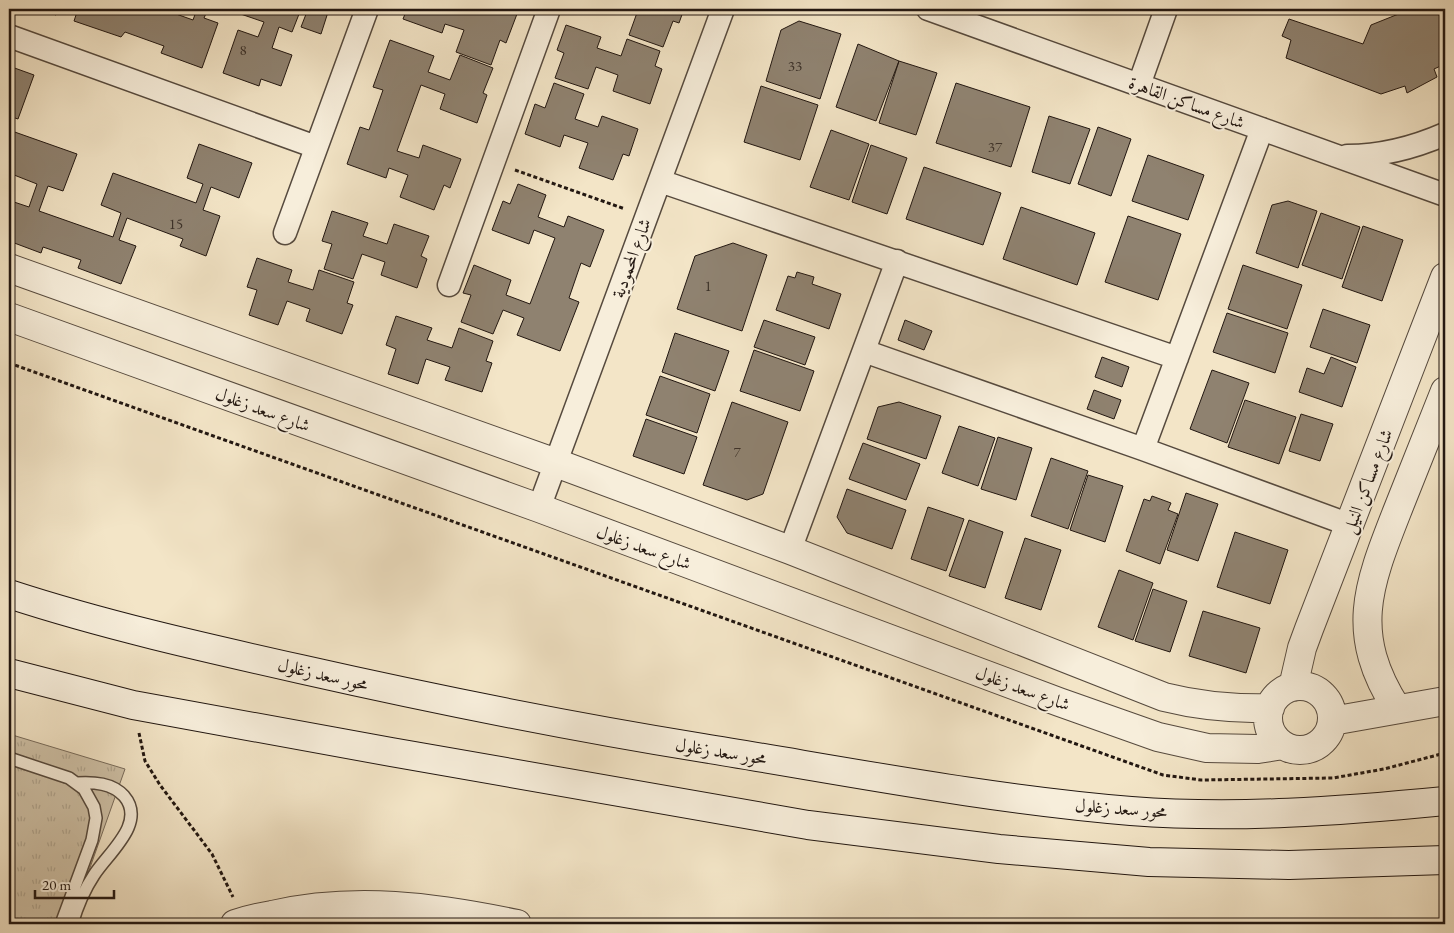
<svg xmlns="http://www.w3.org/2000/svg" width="1454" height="933" viewBox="0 0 1454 933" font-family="'EB Garamond',Amiri,serif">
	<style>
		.grass { fill: url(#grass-tufts); stroke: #786c5c }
		.building { fill: #8f8270; stroke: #221711 }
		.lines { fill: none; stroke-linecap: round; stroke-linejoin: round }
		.service-casing { stroke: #564a3e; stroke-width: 14 }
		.minor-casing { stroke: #564a3e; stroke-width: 25 }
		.tertiary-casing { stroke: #564a3e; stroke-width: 30 }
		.secondary-casing { stroke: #221711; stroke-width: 30 }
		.path { stroke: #221711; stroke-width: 3; stroke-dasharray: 4 2.5; stroke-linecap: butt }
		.service { stroke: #f7eedb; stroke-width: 11 }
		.minor { stroke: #f7eedb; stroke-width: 22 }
		.tertiary { stroke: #f7eedb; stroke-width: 28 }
		.secondary { stroke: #f7eedb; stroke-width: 28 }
		.labels { text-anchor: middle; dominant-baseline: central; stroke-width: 4; stroke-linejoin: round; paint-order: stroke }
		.number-label { font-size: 15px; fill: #3d3229 }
		.street-label { font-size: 18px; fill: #221711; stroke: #f7eedb }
	</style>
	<defs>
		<pattern id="grass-tufts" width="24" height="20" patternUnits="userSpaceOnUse" patternTransform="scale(1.25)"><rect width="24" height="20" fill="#cfc2a8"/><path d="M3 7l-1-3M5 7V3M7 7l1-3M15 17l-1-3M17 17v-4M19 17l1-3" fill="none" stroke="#b1a690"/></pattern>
	</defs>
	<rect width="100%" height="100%" fill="#f3e5c7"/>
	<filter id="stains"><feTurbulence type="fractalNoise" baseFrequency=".004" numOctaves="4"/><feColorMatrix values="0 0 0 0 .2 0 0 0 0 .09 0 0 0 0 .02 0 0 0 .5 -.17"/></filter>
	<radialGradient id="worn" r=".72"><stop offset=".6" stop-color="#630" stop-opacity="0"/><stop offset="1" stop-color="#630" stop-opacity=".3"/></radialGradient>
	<path class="grass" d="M 9,734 L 125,769 L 70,924 L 9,924 Z"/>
	<path class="building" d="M 38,9 L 59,9 L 56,15 Z
		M 78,9 L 162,9 L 193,20 L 197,9 L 208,9 L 204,18 L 218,23 L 202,68 L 161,53 L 164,46 L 125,32 L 121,37 L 74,21 Z
		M 226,9 L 301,9 L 292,32 L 279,27 L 272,48 L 292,55 L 281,86 L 261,79 L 259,86 L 223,73 L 238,30 L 258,37 L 264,22 Z
		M 308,9 L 329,9 L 321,34 L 301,27 Z
		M 407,9 L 461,9 L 475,14 L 477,9 L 503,9 L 517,14 L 506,43 L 500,40 L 491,65 L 456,52 L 464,30 L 445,24 L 442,33 L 403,19 Z
		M 596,9 L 612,9 L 610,14 Z
		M 634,9 L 684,9 L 679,23 L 673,21 L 663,47 L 629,35 L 638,10 Z
		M 1244,9 L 1259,9 L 1257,14 Z
		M 1411,9 L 1421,9 L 1439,15 L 1441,9 L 1445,9 L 1445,64 L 1434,69 L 1437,77 L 1407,93 L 1405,86 L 1381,94 L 1286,58 L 1291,40 L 1282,36 L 1289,19 L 1363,44 L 1371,25 Z
		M 799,21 L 841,34 L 820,99 L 766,81 L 781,30 Z
		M 566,25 L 601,37 L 597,48 L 621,56 L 627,39 L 660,51 L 655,66 L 662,69 L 650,104 L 613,91 L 618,75 L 596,67 L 588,89 L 555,78 L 564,53 L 557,50 Z
		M 390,40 L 434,56 L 428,72 L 450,80 L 460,55 L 493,68 L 483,93 L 487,95 L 477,123 L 440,109 L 445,94 L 421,85 L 397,151 L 419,158 L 423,145 L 461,159 L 450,188 L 444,185 L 434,210 L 400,197 L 408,175 L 389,168 L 386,178 L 347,164 L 360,127 L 369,130 L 383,90 L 373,87 Z
		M 858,44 L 899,61 L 876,121 L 836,107 Z
		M 899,61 L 937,73 L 916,135 L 879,123 Z
		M 9,66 L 34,75 L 18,119 L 9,116 Z
		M 554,83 L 584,94 L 575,119 L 598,127 L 602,116 L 638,129 L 629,156 L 623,154 L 613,180 L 579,168 L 588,143 L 564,135 L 560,147 L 525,134 L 535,104 L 545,108 Z
		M 956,83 L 1030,107 L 1011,167 L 936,143 Z
		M 761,86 L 818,105 L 800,160 L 744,142 Z
		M 1049,116 L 1090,129 L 1070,184 L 1032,172 Z
		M 1098,127 L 1131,139 L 1111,196 L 1078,184 Z
		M 9,130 L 77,154 L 63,191 L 48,186 L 39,211 L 113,237 L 121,213 L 101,205 L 113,173 L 196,203 L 203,184 L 187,178 L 199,144 L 252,163 L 239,198 L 211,187 L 203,210 L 220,216 L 206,256 L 180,246 L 183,239 L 127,218 L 119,240 L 136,246 L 121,284 L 78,268 L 81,260 L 43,247 L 41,253 L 9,241 L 9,215 L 14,202 L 29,207 L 37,184 L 9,173 Z
		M 831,130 L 869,144 L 849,200 L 810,187 Z
		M 871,145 L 907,158 L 887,214 L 852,202 Z
		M 1148,155 L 1204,175 L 1188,220 L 1132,201 Z
		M 924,167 L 1001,193 L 983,245 L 906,219 Z
		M 518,184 L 546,195 L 538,217 L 564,227 L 568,216 L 604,230 L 590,267 L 581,263 L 569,298 L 579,302 L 560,351 L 517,335 L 524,318 L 503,310 L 493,334 L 461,322 L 471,295 L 463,293 L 474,265 L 511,280 L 506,295 L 530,304 L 555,238 L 534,230 L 529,244 L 492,230 L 503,201 L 510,204 Z
		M 1288,201 L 1317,211 L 1298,268 L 1256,253 L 1272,205 Z
		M 1021,207 L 1095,233 L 1077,285 L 1003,259 Z
		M 332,211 L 368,223 L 363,236 L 387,244 L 394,224 L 429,236 L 421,256 L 427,259 L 417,288 L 381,275 L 385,262 L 362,254 L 353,279 L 324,269 L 332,244 L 322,241 Z
		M 1321,213 L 1360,227 L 1342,279 L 1302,265 Z
		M 1128,216 L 1181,234 L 1158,300 L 1105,282 Z
		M 1363,226 L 1403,240 L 1382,301 L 1342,287 Z
		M 733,243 L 767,255 L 742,331 L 677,309 L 695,256 Z
		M 257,258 L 292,270 L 288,282 L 313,290 L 319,270 L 354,282 L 347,303 L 353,305 L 342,334 L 306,321 L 310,309 L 287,301 L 278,325 L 249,315 L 257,290 L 247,287 Z
		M 1243,265 L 1302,285 L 1287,329 L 1228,309 Z
		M 797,272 L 814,277 L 812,284 L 841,294 L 829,329 L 776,310 L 788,276 L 795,278 Z
		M 1323,309 L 1370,325 L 1357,363 L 1310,347 Z
		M 1227,313 L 1288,333 L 1275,373 L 1213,352 Z
		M 396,316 L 432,328 L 427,340 L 452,348 L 459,328 L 493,341 L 486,361 L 492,363 L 482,392 L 445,380 L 450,367 L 426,359 L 418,384 L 388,374 L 396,349 L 386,345 Z
		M 764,320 L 815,337 L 805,365 L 754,347 Z
		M 905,320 L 932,331 L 924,350 L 898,340 Z
		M 675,333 L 729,351 L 715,391 L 662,372 Z
		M 754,350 L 814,371 L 800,411 L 740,391 Z
		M 1102,357 L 1129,367 L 1122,387 L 1095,377 Z
		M 1331,357 L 1356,367 L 1342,407 L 1299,392 L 1307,368 L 1324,374 Z
		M 1212,370 L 1249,383 L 1227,443 L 1190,429 Z
		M 660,376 L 710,394 L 697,433 L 646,415 Z
		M 1094,390 L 1121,400 L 1114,419 L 1087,409 Z
		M 1245,400 L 1296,417 L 1279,464 L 1228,447 Z
		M 732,402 L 788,422 L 763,494 L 747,500 L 703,485 Z
		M 899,402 L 941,416 L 926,459 L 867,439 L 878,407 Z
		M 1301,414 L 1333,424 L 1320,461 L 1289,451 Z
		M 646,419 L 697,437 L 684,474 L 633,456 Z
		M 959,426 L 995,438 L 978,486 L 942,473 Z
		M 998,437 L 1032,448 L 1016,500 L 981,489 Z
		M 863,443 L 920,464 L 906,500 L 849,479 Z
		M 1051,458 L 1088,471 L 1068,529 L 1031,516 Z
		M 1088,475 L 1123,486 L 1105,542 L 1070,530 Z
		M 847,489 L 906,510 L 892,549 L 847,533 L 837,517 Z
		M 1186,493 L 1218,504 L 1198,561 L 1167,550 Z
		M 1152,496 L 1171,503 L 1168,510 L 1178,514 L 1160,564 L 1126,551 L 1144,499 L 1150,501 Z
		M 928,507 L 964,519 L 946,571 L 911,559 Z
		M 969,520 L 1003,532 L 985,588 L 949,576 Z
		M 1235,532 L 1288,550 L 1270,604 L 1217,587 Z
		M 1025,538 L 1061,550 L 1041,610 L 1005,598 Z
		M 1119,570 L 1153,583 L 1133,640 L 1098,627 Z
		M 1153,589 L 1187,601 L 1170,652 L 1135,641 Z
		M 1203,611 L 1260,628 L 1246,673 L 1189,656 Z"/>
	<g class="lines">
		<defs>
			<path id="service" d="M 9,758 L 69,778 L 84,789 L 94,807 L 96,818 L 92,840 L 61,924
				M 72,924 C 77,907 84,890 94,875 C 108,853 147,823 124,796 C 112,783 94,782 77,783"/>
			<path id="minor" d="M 928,9 L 1445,195
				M 9,36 L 316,147
				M 1139,85 L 1166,9
				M 1347,156 C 1382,156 1413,148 1445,134
				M 660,181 L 1177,358
				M 285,233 L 367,9
				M 449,285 L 549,9
				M 864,351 L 1143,449 L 1350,525
				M 1143,449 L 1262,129
				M 539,508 L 723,9
				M 790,550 L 897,261"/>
			<path id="tertiary" d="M 9,268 L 556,463 L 790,550 L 1164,697 C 1200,706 1233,709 1270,708
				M 9,317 L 539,508 L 1059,702 L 1158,737 L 1207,748 L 1258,749 L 1283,745
				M1268 718a32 32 0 1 1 64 0a32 32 0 1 1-64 0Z
				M 1293,687 L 1302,648 L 1309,629 L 1445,277
				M 1397,709 C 1347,631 1369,583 1400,504 C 1415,466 1430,428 1445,391
				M 1332,721 L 1445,701
				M 235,924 C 247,920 260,917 272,915 C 355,896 435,907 517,924"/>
			<path id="secondary" d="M 9,594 C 104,625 202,647 300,669 C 433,699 567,726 703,748 C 845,771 987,799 1131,811 C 1236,819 1341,811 1445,801
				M 9,673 L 133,705 L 391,752 L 808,825 L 999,849 L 1149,862 L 1289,865 L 1445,860"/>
		</defs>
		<use href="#service" class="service-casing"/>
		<use href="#minor" class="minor-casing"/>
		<use href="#tertiary" class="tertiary-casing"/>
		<use href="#secondary" class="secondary-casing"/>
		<path class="path" d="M 515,170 L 625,209
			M 9,363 L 1163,775 L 1201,780 L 1333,778 L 1384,769 L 1445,753
			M 139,733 L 145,761 L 160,785 L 212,854 L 233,897"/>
		<use href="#service" class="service"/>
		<use href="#minor" class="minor"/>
		<use href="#tertiary" class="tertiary"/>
		<use href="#secondary" class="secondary"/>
	</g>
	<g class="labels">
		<g class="number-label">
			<text x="243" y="49">8</text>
			<text x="795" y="65">33</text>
			<text x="995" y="146">37</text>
			<text x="176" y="223">15</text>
			<text x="708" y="285">1</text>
			<text x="737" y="451">7</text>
		</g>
		<g class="street-label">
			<text transform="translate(1187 102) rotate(20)">شارع مساكن القاهرة</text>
			<text transform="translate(631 258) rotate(-70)">شارع المحمودية</text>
			<text transform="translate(263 409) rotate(20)">شارع سعد زغلول</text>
			<text transform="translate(1367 481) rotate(-69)">شارع مساكن النيل</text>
			<text transform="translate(644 547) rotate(20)">شارع سعد زغلول</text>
			<text transform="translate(323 674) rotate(13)">محور سعد زغلول</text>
			<text transform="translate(1023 688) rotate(20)">شارع سعد زغلول</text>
			<text transform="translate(721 751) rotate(9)">محور سعد زغلول</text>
			<text transform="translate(1121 808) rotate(4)">محور سعد زغلول</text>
		</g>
	</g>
	<rect width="1454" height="933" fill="none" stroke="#f3e5c7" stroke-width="30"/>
	<rect x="10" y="10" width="1434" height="913" fill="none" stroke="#221711" stroke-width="2.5"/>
	<rect x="15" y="15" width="1424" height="903" fill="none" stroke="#221711"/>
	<path d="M35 890v8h79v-8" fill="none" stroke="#221711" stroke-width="2.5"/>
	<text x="42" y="890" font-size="15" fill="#221711" stroke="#f7eedb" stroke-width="4" paint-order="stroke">20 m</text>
	<rect width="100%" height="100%" filter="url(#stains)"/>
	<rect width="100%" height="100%" fill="url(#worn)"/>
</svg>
